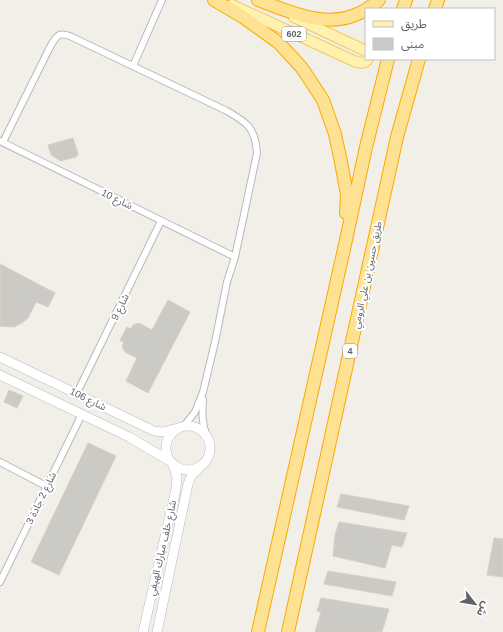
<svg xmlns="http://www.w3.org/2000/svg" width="503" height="632" viewBox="0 0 503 632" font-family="Arial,'Noto Sans Arabic',sans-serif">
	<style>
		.building { fill: #cccac5; stroke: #d6d1c6 }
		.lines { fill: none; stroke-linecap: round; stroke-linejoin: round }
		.street-casing { stroke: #b5b8bc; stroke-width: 8 }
		.secondary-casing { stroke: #b6babf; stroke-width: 10 }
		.primary-casing { stroke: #f2c960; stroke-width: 12 }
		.highway-casing { stroke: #f9ab00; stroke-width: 14 }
		.street { stroke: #fff; stroke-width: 6 }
		.secondary { stroke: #fff; stroke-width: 9 }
		.primary { stroke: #fff2af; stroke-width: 10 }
		.highway { stroke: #fde293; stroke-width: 12 }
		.labels { text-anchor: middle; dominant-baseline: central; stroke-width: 4; stroke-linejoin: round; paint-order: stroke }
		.shield { fill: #fff; stroke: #8f9295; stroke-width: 1 }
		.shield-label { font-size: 9px; font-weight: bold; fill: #5f6368 }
		.street-label { font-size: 10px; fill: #5f6368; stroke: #fff }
	</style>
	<rect width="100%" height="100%" fill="#f1efe8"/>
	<path class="building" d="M 73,138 L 78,154 L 76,157 L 61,161 L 51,155 L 48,145 Z
		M 0,264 L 55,293 L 48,307 L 36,302 L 28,318 L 22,323 L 14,327 L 0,326 Z
		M 168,300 L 190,312 L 148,393 L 126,381 L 137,358 L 125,352 L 122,346 L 124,343 L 120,340 L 127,327 L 131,329 L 133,325 L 139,323 L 152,330 Z
		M 9,390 L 23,396 L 17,408 L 4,402 Z
		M 88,443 L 116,456 L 59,575 L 31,562 Z
		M 341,494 L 409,506 L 404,520 L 337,507 Z
		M 339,522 L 407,533 L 402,547 L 392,545 L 385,568 L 333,556 L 335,535 Z
		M 494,538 L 503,539 L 503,577 L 487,575 Z
		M 328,571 L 396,582 L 392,596 L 324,584 Z
		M 321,598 L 389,609 L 382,632 L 315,632 L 321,612 L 317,611 Z"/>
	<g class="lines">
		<defs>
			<path id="street" d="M 133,66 L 162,0
				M 0,141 L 235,257
				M 3,142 L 50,47 C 57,34 60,31 74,38 L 227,111 C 248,123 255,128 257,153 L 235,257 L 227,282 L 215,342 L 203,392 L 195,412 L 184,426
				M 77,393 L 161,221
				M 203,400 C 202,414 202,424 207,437
				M 0,462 L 46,486
				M 0,582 L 82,414"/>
			<path id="secondary" d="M 0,357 L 154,431 L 163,432 L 178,428
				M 0,375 L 129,437 L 168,460
				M166 448a22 22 0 1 1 44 0a22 22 0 1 1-44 0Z
				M 143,632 L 176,489 L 177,477 L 173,465
				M 157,632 L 188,484 L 191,476 L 199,468"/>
			<path id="primary" d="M 232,5 L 354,61 C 359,63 365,64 368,59
				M 294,17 L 366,51"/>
			<path id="highway" d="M 214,0 L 243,17 L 279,43 L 302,68 L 323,100 L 335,134 L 341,162 L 347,195 L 346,213
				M 258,0 C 287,11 324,28 355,15 C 364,12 372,6 379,0
				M 403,9 L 406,0
				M 435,9 L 438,0
				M 258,632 L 346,240 L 366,147 L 388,59
				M 288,632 L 397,137 L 419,59"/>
		</defs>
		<use href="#street" class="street-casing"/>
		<use href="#secondary" class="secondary-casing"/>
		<use href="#primary" class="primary-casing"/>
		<use href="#highway" class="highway-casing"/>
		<use href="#street" class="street"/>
		<use href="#secondary" class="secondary"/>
		<use href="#primary" class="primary"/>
		<use href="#highway" class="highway"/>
	</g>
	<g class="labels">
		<g class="shield">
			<rect x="282" y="27" width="24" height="14" rx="3"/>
			<rect x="343" y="344" width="14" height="14" rx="3"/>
		</g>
		<g class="shield-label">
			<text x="294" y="34">602</text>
			<text x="350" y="351">4</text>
		</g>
		<g class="street-label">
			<text transform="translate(117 199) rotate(26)">شارع 10</text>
			<text transform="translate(367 275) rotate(-78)">طريق حسين بن علي الرومي</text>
			<text transform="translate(120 307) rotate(-64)">شارع 9</text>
			<text transform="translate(88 399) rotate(26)">شارع 106</text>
			<text transform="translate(41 498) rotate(-64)">شارع 2 جادة 3</text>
			<text transform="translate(162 548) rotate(-77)">شارع خلف مبارك الهيفي</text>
		</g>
	</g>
	<rect x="365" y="8" width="130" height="52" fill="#ffffff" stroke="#bfc1c3"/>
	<rect x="373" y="21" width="20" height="6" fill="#fff2af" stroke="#bfc1c3"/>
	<text x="401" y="28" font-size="12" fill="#5f6368">طريق</text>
	<rect x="373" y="38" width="20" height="12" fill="#cccac5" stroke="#bfc1c3"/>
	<text x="401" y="48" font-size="12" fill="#5f6368">مبنى</text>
	<g transform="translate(475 604) rotate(121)" stroke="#ffffff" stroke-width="3" paint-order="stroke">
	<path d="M0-3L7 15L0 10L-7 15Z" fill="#5f6368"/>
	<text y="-6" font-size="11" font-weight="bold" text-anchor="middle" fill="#5f6368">ش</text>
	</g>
</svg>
